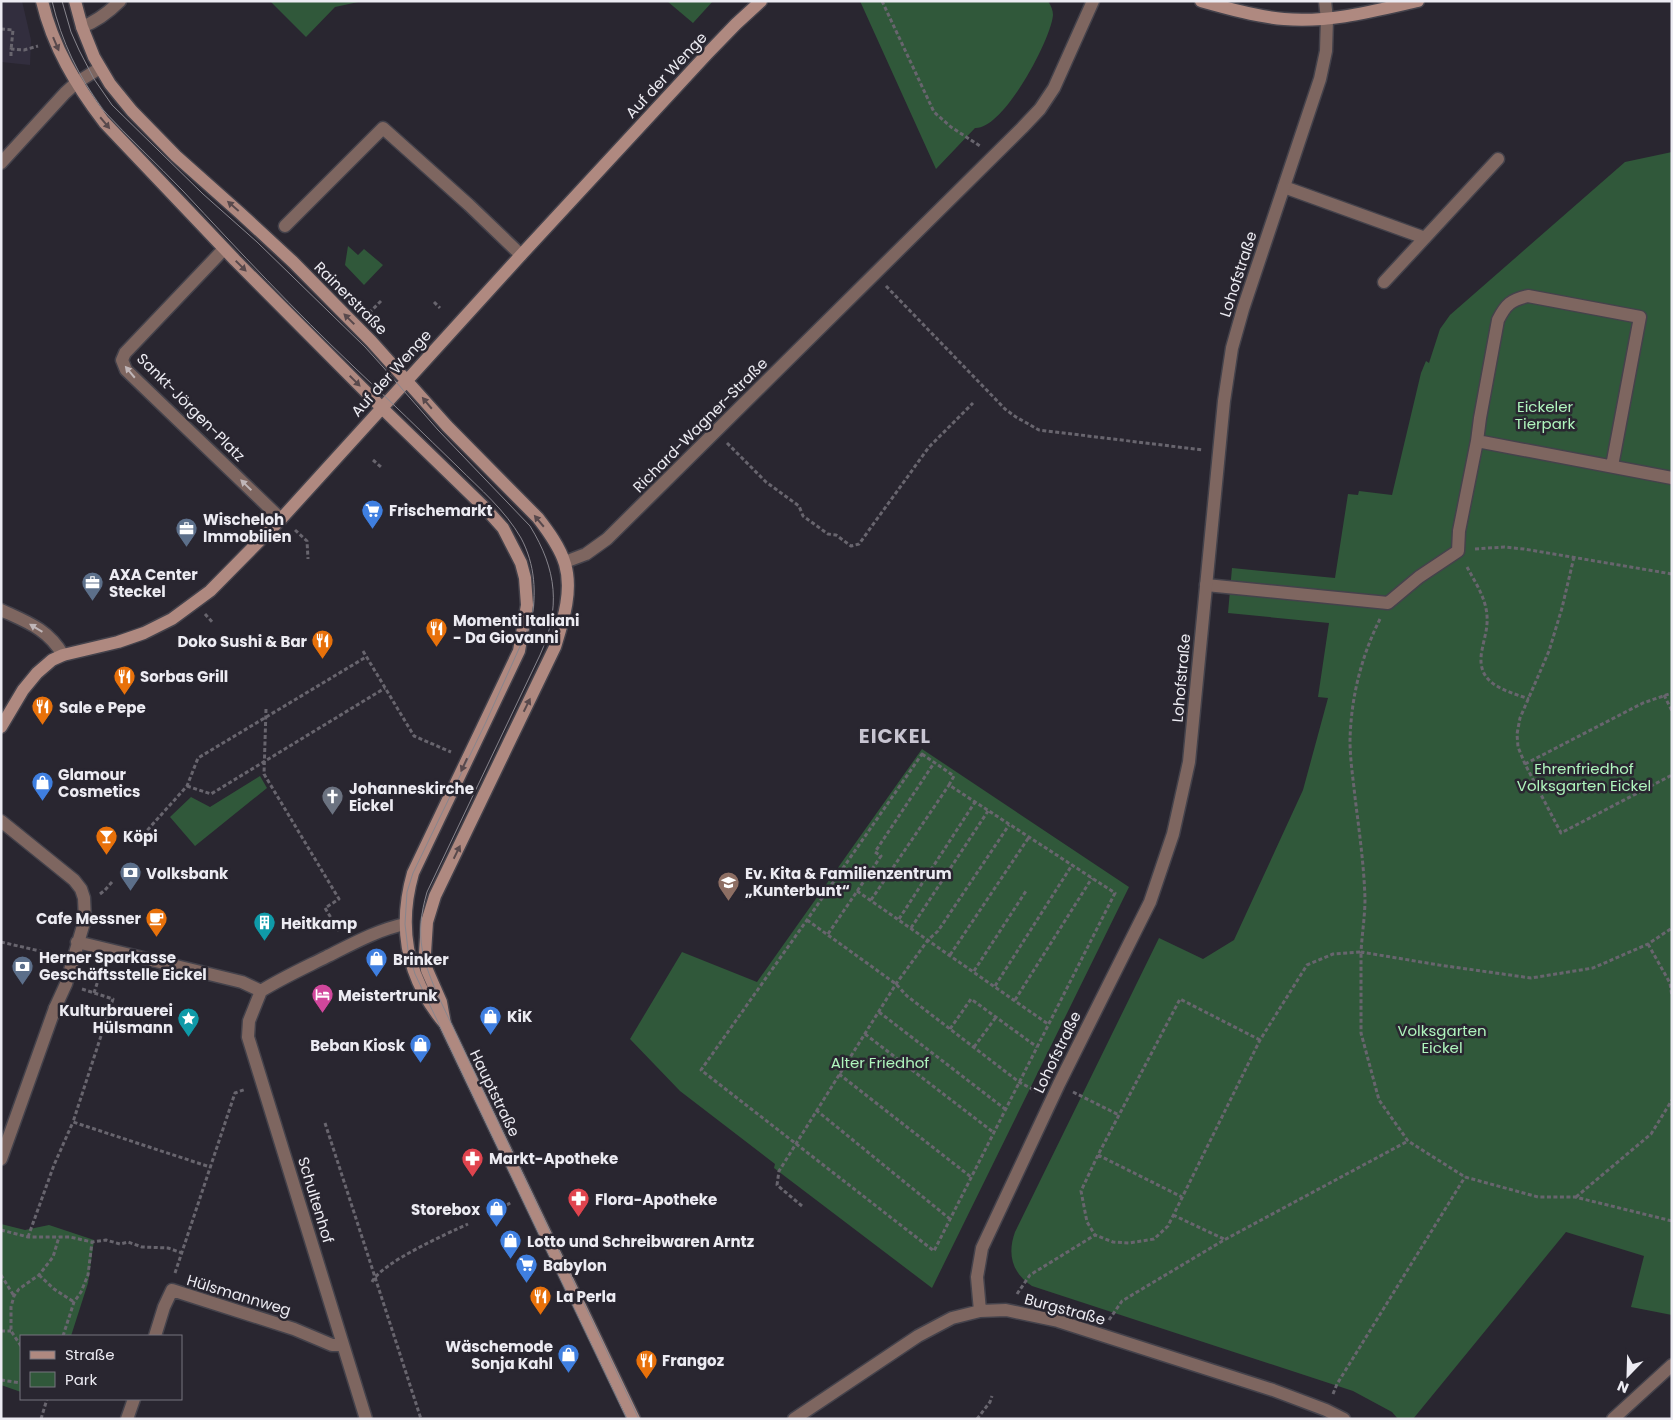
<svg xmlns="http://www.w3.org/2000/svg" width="1673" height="1420" viewBox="0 0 1673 1420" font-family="Poppins,sans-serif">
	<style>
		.built { fill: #322e3e }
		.green { fill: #30583a }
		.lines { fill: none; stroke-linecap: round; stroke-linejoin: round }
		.lane-casing { stroke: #44424b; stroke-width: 15 }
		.street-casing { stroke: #44424b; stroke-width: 15 }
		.secondary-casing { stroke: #44424b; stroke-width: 15 }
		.path { stroke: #68656e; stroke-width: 3; stroke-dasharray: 4 2.5; stroke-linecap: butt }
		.lane { stroke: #7e6660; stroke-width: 12 }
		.street { stroke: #7e6660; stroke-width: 12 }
		.secondary { stroke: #af8980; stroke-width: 12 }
		.tram { stroke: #87858d; stroke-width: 1 }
		.oneway { fill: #58494c }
		.oneway2 { fill: #c0b6b8 }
		.labels { text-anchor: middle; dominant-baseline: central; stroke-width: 5; stroke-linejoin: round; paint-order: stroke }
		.street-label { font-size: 15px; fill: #ecebf2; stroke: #292630 }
		.park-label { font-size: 15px; fill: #aff5bd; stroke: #292630 }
		.poi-label { font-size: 15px; font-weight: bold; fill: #ecebf2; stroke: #292630; text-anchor: start }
		.district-label { font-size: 20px; font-weight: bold; letter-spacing: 1px; fill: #c8c5d2; stroke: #292630 }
	</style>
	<rect width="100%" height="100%" fill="#292630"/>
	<path class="built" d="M 1,1 L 22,1 L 31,40 L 30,65 L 1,62 Z"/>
	<path class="green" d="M 270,1 L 363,1 L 335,7 L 306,37 Z
		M 667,1 L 713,1 L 693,23 Z
		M 860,1 L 1048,1 C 1051,6 1053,10 1053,15 C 1051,40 1003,130 975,128 L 936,169 Z
		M 1672,152 L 1672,1315 L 1631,1307 L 1644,1256 L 1566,1232 L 1413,1419 L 1398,1419 L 1392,1412 L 1353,1391 L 1032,1286 C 1012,1273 1007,1254 1015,1232 L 1159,938 L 1203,959 L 1234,940 L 1303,790 L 1328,698 L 1318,697 L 1329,623 L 1228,613 L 1232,568 L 1335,578 L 1348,494 L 1358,495 L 1359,491 L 1392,495 L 1421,373 L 1426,361 L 1429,363 L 1440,329 L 1450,315 L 1625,162 Z
		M 348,246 L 358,255 L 364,249 L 383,265 L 364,285 L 345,265 Z
		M 922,749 L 1129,887 L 932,1288 L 774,1168 L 775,1164 L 680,1091 L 630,1039 L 682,952 L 757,982 Z
		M 260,776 L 267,788 L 195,846 L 170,817 L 191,797 L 210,807 Z
		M 1,1224 L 25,1230 L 49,1225 L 94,1240 L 88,1283 L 71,1336 L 21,1336 L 21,1392 L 1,1385 Z"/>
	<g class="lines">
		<defs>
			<path id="lane" d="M 1325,1 L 1327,19
				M 82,27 C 97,21 108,13 120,1
				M 1284,187 L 1425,238
				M 1384,282 L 1498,159
				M 1477,441 L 1672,478
				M 1206,585 L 1388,603 L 1419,577 L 1458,551 L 1459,531 L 1477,441 L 1480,418 L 1498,320 C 1506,304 1511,300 1528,296 L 1640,317 L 1612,466
				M 1,1159 L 55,1008
				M 1613,1419 L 1672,1365"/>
			<path id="street" d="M 1,163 L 65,93 L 76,83 L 100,68
				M 285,226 L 383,128 L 469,205 L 521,255
				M 224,249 L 125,353 L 122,360 L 126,370 L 281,519
				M 565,562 L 586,554 L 607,539 L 1022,128 L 1040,109 L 1054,88 L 1093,1
				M 1,610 C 27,622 48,629 63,655
				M 1,821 L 74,880 L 81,889 L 84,898 L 85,919 L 66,984 L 55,1008
				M 77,942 L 242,982 L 261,991
				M 261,991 L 249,1021 L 248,1037 L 366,1419
				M 261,991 C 282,978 304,968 326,957 C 352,944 377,930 405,924
				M 980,1311 L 977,1277 L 982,1248 L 1059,1084 L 1150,902 L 1173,834 L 1189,762 L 1224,401 L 1232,348 L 1243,309 L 1320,79 L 1326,51 L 1327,19
				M 155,1336 L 164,1307 L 172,1290 L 294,1329 L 332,1345 L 343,1345
				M 127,1419 L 134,1399
				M 794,1419 L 918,1336 L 952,1318 L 980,1311 L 1006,1310 L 1058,1321 L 1273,1390 L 1326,1410 L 1344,1419"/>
			<path id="secondary" d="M 42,1 C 53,47 76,85 104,122 L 235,260 L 382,408 L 486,509 L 503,528 L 521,563 L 525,578 L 527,605 L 519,651 L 413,873 C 397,929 407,979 445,1024 L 634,1419
				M 75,1 L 82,27 L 94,57 L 110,84 L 132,111 L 176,156 L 240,213 L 293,262 L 371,341 L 447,426 L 538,518 C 548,531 560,547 565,564 C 573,591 563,621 555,647 L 435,896 L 427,922 L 425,953 L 427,970 L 441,1002 L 445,1024
				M 1201,1 C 1226,8 1258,17 1284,19 C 1329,23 1374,11 1418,1
				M 1,727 L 23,690 L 37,673 L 52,660 L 63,655 L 118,642 L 144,633 L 172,619 L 210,591 L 281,519 L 521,255 L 707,54 L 736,24 L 761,1"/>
		</defs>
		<use href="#lane" class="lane-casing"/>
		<use href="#street" class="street-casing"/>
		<use href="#secondary" class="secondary-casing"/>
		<path class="path" d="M 882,1 L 934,112 L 951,127 L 980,146
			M 1,29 L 13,30 L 11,50
			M 11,56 L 11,49 L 24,50 L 38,46
			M 886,286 L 1005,409 L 1016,417 L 1039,430 L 1203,450
			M 434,302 L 440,308
			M 369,313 L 381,301
			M 727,443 L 766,482 L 799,506 L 803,516 L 828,534 L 836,535 L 851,546 L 859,544 L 929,447 L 973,403
			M 373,460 L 381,467
			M 295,530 L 307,541 L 308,559
			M 1475,549 L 1504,547 L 1524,549 L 1672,574
			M 1574,557 L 1562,608 L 1549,651 L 1520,718 L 1517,734 L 1518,747 L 1525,764 L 1561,833 L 1672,775
			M 1467,567 C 1475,582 1486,598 1487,616 C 1488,628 1484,639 1482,650 C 1475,684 1504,690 1529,699
			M 205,614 L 213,623
			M 1380,619 C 1361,657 1351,698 1350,740 C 1350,759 1353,778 1355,797 C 1359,830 1364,865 1365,899 C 1365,916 1362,934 1361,952 L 1439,965 L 1531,978 L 1593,968 L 1648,944 L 1672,928
			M 363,651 L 414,736 L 451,752
			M 1664,695 L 1672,711
			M 266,709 L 264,774 L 339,899 L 325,908 L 339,931
			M 922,754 L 954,776 L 949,785 L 1115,893 L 934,1251 L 701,1070 L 807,920 Z
			M 1525,764 L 1643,703 L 1672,693
			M 187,786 L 211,794 L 385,688
			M 143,835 L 187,786 L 198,758 L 366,657
			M 857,891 L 1048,1024
			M 100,894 L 105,890 L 112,882
			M 871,900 L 949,785
			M 899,919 L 975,802
			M 807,920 L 896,984 L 907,996 L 1019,1082 L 1038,1092
			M 911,928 L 988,811
			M 828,934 L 881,856 L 875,852 L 934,763
			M 1,942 L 57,955
			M 1648,944 L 1670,983 L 1672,997
			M 950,955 L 1029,837
			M 974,971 L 1026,891
			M 995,986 L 1072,865
			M 82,989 L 113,999 L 73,1122 L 210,1167
			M 94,993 L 103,965
			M 1015,1000 L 1092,878
			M 879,1012 L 1005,1109
			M 950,1029 L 971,999 L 1037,1047
			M 865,1034 L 993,1132
			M 1260,1040 L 1180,999 L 1098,1155 L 1081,1191 L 1087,1222 L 1095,1235 L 1113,1242 L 1129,1243 L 1154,1239 L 1168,1226 L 1260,1040 L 1307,965 L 1333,954 L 1361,952 L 1361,1033 L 1379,1100 L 1408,1141 L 1465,1177 L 1538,1197 L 1575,1197 L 1672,1221
			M 974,1047 L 996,1017
			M 839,1074 L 971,1177
			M 1073,1092 L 1119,1115
			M 816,1110 L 950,1219
			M 325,1123 L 421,1419
			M 1098,1155 L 1182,1197
			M 1576,1197 L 1651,1134 L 1672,1100
			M 802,1206 L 777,1185 L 779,1171 L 896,984 L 928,940 L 938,931 L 1009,825
			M 501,1208 L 512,1202
			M 1173,1215 L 1224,1239
			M 1,1230 L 28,1237 L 70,1237 L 92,1242 L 106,1240 L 120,1244 L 128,1242 L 142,1247 L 168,1248 L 182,1253
			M 28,1237 L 54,1165 L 73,1122
			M 175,1273 L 235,1093 L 246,1089
			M 1,1275 L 14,1296
			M 39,1275 L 54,1289 L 74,1302
			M 372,1282 C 381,1263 446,1234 468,1224
			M 1017,1294 L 1030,1275 L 1095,1235
			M 1109,1320 L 1122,1301 L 1224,1240 L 1408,1141
			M 1,1331 L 11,1331
			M 63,1336 L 74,1302 L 81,1292 L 88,1275 L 92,1242
			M 21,1346 L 11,1331 L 11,1307 L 14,1296 L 19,1289 L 39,1275 L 53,1257 L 59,1237
			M 1,1380 L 21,1383
			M 1333,1394 L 1337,1384 L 1465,1177
			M 41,1419 L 47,1399
			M 977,1419 L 990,1402 L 992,1396"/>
		<use href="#lane" class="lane"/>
		<use href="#street" class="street"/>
		<use href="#secondary" class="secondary"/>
		<path class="tram" d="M 52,1 C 62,43 78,75 103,110 C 129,138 157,164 183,191 C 239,251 295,311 354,367 C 389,400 424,434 458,467 C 480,489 505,510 521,538 C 535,564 537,594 531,622 L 486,722 L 413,873 L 407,892 L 405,924 L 408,950 L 415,974 L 627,1419
			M 62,1 L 71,32 L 79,50 L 94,79 L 112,105 L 203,194 L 257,242 L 365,347 L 383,367 L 438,430 L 530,526 C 557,570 561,608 540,655 L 427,892 C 414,937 422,960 441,1002 L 639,1419"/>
	</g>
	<defs><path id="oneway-solid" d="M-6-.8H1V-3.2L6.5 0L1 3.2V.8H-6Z" transform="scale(1.25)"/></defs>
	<g class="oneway">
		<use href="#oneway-solid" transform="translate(56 44) rotate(67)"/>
		<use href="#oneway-solid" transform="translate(105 123) rotate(50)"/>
		<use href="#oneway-solid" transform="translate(233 206) rotate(-139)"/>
		<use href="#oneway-solid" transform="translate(241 266) rotate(45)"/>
		<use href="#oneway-solid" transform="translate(349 319) rotate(-135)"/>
		<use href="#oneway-solid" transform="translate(355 381) rotate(45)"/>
		<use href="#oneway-solid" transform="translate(427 403) rotate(-130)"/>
		<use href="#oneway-solid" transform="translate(539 521) rotate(-130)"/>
		<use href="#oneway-solid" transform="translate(527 705) rotate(-64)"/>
		<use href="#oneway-solid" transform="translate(464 765) rotate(115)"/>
		<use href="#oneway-solid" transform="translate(457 852) rotate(-64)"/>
	</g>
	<g class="oneway2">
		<use href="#oneway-solid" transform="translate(130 372) rotate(-130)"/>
		<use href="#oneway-solid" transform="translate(246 485) rotate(-136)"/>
		<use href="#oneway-solid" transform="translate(36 628) rotate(-149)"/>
	</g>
	<defs>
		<symbol id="supermarket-pin" viewBox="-11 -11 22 30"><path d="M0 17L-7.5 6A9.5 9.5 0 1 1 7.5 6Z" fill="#3f7fe0" stroke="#292630"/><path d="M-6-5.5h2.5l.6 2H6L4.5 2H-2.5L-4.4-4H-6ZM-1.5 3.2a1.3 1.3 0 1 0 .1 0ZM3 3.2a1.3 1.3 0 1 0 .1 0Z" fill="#fff"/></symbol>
		<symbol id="office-pin" viewBox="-11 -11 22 30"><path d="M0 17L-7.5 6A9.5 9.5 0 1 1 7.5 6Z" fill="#5c6f8a" stroke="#292630"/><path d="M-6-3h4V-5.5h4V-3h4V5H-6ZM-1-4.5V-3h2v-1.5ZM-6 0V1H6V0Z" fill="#fff"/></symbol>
		<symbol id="restaurant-pin" viewBox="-11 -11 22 30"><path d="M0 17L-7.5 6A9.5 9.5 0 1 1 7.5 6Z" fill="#e8710a" stroke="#292630"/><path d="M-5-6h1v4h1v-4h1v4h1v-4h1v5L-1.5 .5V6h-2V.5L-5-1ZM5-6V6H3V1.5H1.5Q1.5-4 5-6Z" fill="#fff"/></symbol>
		<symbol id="shop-pin" viewBox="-11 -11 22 30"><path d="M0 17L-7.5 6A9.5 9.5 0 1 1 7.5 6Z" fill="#3f7fe0" stroke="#292630"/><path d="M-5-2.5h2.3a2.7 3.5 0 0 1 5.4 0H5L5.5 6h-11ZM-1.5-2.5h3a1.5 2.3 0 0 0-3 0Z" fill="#fff"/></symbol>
		<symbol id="church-pin" viewBox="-11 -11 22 30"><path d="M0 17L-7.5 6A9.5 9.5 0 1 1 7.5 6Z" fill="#6b7280" stroke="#292630"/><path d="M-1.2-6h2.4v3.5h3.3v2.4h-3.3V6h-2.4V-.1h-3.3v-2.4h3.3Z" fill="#fff"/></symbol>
		<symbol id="bar-pin" viewBox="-11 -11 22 30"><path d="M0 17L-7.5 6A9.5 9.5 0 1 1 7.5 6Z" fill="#e8710a" stroke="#292630"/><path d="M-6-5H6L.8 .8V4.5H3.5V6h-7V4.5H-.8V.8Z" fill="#fff"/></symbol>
		<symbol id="bank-pin" viewBox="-11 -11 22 30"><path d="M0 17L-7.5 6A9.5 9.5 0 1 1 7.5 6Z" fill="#5c6f8a" stroke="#292630"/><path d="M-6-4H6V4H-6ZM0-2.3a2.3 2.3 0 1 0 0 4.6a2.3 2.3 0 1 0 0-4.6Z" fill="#fff"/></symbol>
		<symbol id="school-pin" viewBox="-11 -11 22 30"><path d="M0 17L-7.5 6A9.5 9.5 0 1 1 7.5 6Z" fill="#8d6e63" stroke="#292630"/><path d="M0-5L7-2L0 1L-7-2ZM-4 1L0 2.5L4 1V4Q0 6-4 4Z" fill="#fff"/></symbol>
		<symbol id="cafe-pin" viewBox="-11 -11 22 30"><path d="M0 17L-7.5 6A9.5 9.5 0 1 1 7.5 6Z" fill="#e8710a" stroke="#292630"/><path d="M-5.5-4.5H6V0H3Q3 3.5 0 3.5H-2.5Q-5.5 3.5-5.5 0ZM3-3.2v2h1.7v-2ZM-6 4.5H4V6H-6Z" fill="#fff"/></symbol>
		<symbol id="building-pin" viewBox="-11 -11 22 30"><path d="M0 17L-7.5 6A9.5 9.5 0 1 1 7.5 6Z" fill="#0f9aa8" stroke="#292630"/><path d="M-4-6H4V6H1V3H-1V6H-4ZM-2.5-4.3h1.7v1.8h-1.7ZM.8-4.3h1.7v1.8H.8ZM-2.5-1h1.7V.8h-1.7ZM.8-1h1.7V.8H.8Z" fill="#fff"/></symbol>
		<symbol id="hotel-pin" viewBox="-11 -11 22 30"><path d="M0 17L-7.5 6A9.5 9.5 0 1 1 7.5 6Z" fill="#d1479c" stroke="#292630"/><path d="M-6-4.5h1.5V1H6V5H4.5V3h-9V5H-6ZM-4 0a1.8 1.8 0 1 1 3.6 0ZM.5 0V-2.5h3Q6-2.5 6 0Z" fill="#fff"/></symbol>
		<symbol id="sight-pin" viewBox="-11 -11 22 30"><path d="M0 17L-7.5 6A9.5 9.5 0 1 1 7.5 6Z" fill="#0f9aa8" stroke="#292630"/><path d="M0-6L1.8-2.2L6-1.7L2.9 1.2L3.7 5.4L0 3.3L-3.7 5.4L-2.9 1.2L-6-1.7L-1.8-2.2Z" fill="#fff"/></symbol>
		<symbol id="pharmacy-pin" viewBox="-11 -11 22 30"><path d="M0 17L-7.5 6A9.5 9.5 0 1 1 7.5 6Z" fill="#e0444e" stroke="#292630"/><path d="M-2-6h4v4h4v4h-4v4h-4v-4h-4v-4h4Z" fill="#fff"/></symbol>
	</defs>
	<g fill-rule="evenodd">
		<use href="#supermarket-pin" x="360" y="498" width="25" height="34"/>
		<use href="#office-pin" x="174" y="516" width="25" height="34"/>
		<use href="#office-pin" x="80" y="570" width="25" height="34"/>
		<use href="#restaurant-pin" x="424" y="616" width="25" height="34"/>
		<use href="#restaurant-pin" x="310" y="628" width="25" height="34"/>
		<use href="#restaurant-pin" x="112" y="664" width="25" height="34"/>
		<use href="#restaurant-pin" x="30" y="694" width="25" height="34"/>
		<use href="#shop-pin" x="30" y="770" width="25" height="34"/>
		<use href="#church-pin" x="320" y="784" width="25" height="34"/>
		<use href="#bar-pin" x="94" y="824" width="25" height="34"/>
		<use href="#bank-pin" x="118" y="860" width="25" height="34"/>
		<use href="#school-pin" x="716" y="870" width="25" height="34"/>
		<use href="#cafe-pin" x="144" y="906" width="25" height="34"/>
		<use href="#building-pin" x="252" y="910" width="25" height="34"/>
		<use href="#shop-pin" x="364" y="946" width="25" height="34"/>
		<use href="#bank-pin" x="10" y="954" width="25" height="34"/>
		<use href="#hotel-pin" x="310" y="982" width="25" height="34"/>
		<use href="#shop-pin" x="478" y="1004" width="25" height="34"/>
		<use href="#sight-pin" x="176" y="1006" width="25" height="34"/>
		<use href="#shop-pin" x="408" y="1032" width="25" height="34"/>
		<use href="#pharmacy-pin" x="460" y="1146" width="25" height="34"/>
		<use href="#pharmacy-pin" x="566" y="1186" width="25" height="34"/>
		<use href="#shop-pin" x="484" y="1196" width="25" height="34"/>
		<use href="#shop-pin" x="498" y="1228" width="25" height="34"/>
		<use href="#supermarket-pin" x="514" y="1252" width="25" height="34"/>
		<use href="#restaurant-pin" x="528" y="1284" width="25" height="34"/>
		<use href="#shop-pin" x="556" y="1342" width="25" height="34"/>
		<use href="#restaurant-pin" x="634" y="1348" width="25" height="34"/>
	</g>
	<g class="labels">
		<g class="street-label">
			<text transform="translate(666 75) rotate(-47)">Auf der Wenge</text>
			<text transform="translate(1238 274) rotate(-72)">Lohofstraße</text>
			<text transform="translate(351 298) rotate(45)">Rainerstraße</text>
			<text transform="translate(391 373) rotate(-48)">Auf der Wenge</text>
			<text transform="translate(191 407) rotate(45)">Sankt-Jörgen-Platz</text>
			<text transform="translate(700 425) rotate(-45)">Richard-Wagner-Straße</text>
			<text transform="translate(1181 678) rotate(-85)">Lohofstraße</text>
			<text transform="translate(1057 1052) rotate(-64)">Lohofstraße</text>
			<text transform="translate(495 1093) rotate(64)">Hauptstraße</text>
			<text transform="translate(316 1200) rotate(73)">Schultenhof</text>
			<text transform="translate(239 1295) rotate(17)">Hülsmannweg</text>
			<text transform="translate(1065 1309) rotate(15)">Burgstraße</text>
		</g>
		<g class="park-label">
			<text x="1545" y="406">Eickeler<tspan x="1545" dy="17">Tierpark</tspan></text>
			<text x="1584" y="768">Ehrenfriedhof<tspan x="1584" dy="17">Volksgarten Eickel</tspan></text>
			<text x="1442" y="1030">Volksgarten<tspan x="1442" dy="17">Eickel</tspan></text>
			<text x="880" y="1062">Alter Friedhof</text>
		</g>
		<g class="poi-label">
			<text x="389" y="510">Frischemarkt</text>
			<text x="203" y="519">Wischeloh<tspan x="203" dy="17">Immobilien</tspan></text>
			<text x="109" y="574">AXA Center<tspan x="109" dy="17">Steckel</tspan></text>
			<text x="453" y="620">Momenti Italiani<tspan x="453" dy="17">- Da Giovanni</tspan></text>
			<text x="307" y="641" text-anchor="end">Doko Sushi &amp; Bar</text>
			<text x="140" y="676">Sorbas Grill</text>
			<text x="59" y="707">Sale e Pepe</text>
			<text x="58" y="774">Glamour<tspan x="58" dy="17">Cosmetics</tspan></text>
			<text x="349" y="788">Johanneskirche<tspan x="349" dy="17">Eickel</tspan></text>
			<text x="123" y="836">Köpi</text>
			<text x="146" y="873">Volksbank</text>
			<text x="745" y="873">Ev. Kita &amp; Familienzentrum<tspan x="745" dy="17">„Kunterbunt“</tspan></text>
			<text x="141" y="918" text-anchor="end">Cafe Messner</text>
			<text x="281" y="923">Heitkamp</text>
			<text x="39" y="957">Herner Sparkasse<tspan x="39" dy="17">Geschäftsstelle Eickel</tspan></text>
			<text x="393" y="959">Brinker</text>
			<text x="338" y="995">Meistertrunk</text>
			<text x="173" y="1010" text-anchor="end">Kulturbrauerei<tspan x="173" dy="17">Hülsmann</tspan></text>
			<text x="507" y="1016">KiK</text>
			<text x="405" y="1045" text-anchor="end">Beban Kiosk</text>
			<text x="489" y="1158">Markt-Apotheke</text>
			<text x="595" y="1199">Flora-Apotheke</text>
			<text x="480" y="1209" text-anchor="end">Storebox</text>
			<text x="527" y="1241">Lotto und Schreibwaren Arntz</text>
			<text x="543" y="1265">Babylon</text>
			<text x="556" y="1296">La Perla</text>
			<text x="553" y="1346" text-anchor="end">Wäschemode<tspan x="553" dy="17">Sonja Kahl</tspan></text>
			<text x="662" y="1360">Frangoz</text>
		</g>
		<g class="district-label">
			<text x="895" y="736">EICKEL</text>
		</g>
	</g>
	<rect width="1673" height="1420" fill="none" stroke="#ecebf2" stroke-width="5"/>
	<rect x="20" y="1335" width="162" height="65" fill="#292630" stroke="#77757e"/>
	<rect x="30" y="1351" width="25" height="8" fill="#af8980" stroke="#77757e"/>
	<text x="65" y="1360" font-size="15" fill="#ecebf2">Straße</text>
	<rect x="30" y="1372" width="25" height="15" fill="#30583a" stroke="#77757e"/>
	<text x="65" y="1385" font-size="15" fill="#ecebf2">Park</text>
	<g transform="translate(1628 1375) rotate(203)" stroke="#292630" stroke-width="4" paint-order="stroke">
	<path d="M0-4L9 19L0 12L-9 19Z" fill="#ecebf2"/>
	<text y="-8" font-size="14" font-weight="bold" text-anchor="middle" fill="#ecebf2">N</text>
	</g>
</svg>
